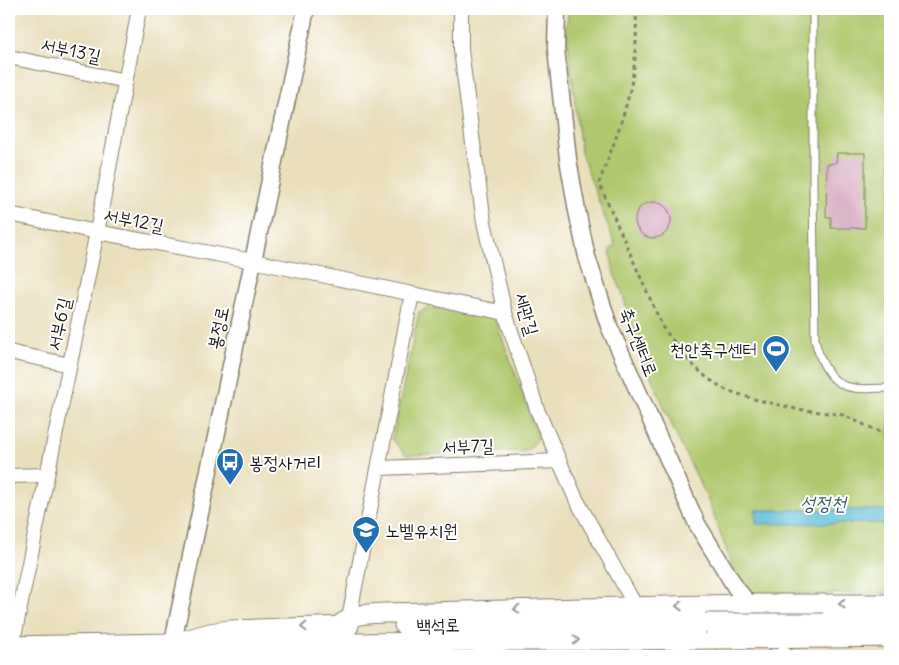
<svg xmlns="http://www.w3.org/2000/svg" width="899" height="665" viewBox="0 0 899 665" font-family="Delius,'Poor Story',sans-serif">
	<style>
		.green { fill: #b0c86d; stroke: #667244 }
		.water { fill: #5bbeda; stroke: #3c6d7b }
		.building { fill: #d2a2bb }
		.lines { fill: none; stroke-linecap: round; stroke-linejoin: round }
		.service-casing { stroke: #837e6c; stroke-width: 9 }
		.minor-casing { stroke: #837e6c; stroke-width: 16 }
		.tertiary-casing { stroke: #837e6c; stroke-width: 19 }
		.secondary-casing { stroke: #837e6c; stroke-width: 21 }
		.path { stroke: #837e6c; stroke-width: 3; stroke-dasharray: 4 4; stroke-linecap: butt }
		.service { stroke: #fff; stroke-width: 7 }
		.minor { stroke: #fff; stroke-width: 14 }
		.tertiary { stroke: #fff; stroke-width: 16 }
		.secondary { stroke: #fff; stroke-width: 19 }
		.secondary-bridge-casing { stroke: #837e6c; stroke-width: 21; stroke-linecap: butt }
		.secondary-bridge { stroke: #fff; stroke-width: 19 }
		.oneway { stroke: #999 }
		.labels { text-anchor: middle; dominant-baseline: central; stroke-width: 4; stroke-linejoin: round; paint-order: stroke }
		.street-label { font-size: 18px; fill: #1c1c1c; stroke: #fff }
		.poi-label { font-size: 18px; fill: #1c1c1c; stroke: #fff; text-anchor: start }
		.water-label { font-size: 19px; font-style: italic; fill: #355d68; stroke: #fff }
	</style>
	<rect width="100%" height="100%" fill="#fff"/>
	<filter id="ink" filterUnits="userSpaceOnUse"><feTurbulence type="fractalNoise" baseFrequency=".02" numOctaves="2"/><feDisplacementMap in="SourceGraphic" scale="10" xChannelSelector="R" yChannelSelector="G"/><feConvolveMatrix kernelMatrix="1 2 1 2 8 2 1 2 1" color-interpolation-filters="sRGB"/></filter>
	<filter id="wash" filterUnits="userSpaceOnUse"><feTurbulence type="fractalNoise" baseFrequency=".0096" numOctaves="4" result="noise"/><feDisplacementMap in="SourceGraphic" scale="20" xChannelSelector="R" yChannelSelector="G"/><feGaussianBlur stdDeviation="1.12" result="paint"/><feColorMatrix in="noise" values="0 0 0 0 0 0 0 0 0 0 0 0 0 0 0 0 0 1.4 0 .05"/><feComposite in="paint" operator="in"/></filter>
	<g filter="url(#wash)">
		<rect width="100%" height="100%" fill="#eadfbb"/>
		<path class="green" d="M 569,9 L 890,9 L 890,593 L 743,595 L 706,495 L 675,433 L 638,346 L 621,289 L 614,274 L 610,250 L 615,245 L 581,153 L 566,29 Z
			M 429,307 L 492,317 L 496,321 L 539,438 L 527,451 L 406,455 L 392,439 L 419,312 Z"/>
		<path class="water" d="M 756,510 L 890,510 L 890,523 L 756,524 Z"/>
		<g id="blocks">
			<path class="building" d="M 837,153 L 865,153 L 865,228 L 831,228 L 831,217 L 826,217 L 827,164 L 836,163 Z
				M635 220a18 18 0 1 1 36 0a18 18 0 1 1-36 0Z"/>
		</g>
	</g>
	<g filter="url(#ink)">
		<use href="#blocks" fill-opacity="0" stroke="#837e6c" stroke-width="1"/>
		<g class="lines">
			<defs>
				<path id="service" d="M 813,9 L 813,184 L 815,340 C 819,357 826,377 843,385 C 857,391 876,388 890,388"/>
				<path id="minor" d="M 461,9 L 461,50 L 472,136 L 484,222 L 505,313 L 538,412 L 576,499 L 636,607
					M 9,57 L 126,81
					M 9,214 L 97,232 L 253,261 L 505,313
					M 9,352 L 70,365
					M 379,468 L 559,461
					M 9,476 L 47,475
					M 349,618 L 412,294
					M 10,656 L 97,232 L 139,9"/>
				<path id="tertiary" d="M 557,9 L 556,49 L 568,159 L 577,211 L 587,257 L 609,326 L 697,524 L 736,588 L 749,604 L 785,656
					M 170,656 L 306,9"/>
				<path id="secondary" d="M 823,623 L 890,623
					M 404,625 L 705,623
					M 338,626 C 357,613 363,614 385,613 L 749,604 L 890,604
					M 828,638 L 890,637
					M 185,640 L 210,633 L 229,630 L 349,626
					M 9,646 L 172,643 L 209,646 L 352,643 L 714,639
					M 340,647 L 354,654 L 367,656"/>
			</defs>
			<use href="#service" class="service-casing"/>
			<use href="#minor" class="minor-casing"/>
			<use href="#tertiary" class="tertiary-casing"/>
			<use href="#secondary" class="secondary-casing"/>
			<path class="path" d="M 636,9 C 637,37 636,66 629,94 C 622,124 610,153 599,183 L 663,328 L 690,362 L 707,378 L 726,390 L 754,399 L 796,409 L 843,415 L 880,432 L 890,438"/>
			<use href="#service" class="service"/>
			<use href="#minor" class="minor"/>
			<use href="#tertiary" class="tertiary"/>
			<use href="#secondary" class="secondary"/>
			<defs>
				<path id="secondary-bridge" d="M 705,623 L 823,623
					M 714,639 L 828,638"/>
			</defs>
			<use href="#secondary-bridge" class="secondary-bridge-casing"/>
			<use href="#secondary-bridge" class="secondary-bridge"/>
		</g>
		<defs><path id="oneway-chevron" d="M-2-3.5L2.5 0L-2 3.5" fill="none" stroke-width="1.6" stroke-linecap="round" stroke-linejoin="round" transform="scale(1.25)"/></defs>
		<g class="oneway">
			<use href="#oneway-chevron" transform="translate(842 604) rotate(-180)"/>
			<use href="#oneway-chevron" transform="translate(679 606) rotate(179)"/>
			<use href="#oneway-chevron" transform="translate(517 609) rotate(178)"/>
			<use href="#oneway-chevron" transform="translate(304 627) rotate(178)"/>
			<use href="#oneway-chevron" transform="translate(576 640) rotate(-1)"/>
		</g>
	</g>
	<defs>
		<symbol id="stadium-pin" viewBox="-11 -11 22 30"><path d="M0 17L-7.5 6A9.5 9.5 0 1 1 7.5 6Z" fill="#1f6fb2" stroke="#fff"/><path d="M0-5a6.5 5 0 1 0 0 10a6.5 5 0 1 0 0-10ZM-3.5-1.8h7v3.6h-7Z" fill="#fff"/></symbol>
		<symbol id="bus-pin" viewBox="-11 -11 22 30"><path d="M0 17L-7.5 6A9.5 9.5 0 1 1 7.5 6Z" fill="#1f6fb2" stroke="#fff"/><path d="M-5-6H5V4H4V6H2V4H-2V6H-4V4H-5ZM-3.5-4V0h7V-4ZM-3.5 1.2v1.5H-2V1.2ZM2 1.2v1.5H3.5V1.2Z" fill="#fff"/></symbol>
		<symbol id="school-pin" viewBox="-11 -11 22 30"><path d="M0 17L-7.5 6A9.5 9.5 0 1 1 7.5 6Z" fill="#1f6fb2" stroke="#fff"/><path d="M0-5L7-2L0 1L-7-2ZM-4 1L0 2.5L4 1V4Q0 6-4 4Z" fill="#fff"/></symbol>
	</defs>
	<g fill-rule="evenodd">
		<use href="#stadium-pin" x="760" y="333" width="32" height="43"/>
		<use href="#bus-pin" x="214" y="446" width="32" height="43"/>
		<use href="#school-pin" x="350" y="514" width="32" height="43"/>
	</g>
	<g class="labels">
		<g class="street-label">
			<text transform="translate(71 50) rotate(12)">서부13길</text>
			<text transform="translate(134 220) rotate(11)">서부12길</text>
			<text transform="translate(527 314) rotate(74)">세관길</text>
			<text transform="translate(59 324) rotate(-78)">서부6길</text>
			<text transform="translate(218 328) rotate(-78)">봉정로</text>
			<text transform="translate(639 342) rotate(68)">축구센터로</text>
			<text transform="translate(468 446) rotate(-2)">서부7길</text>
			<text transform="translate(438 625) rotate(-1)">백석로</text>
		</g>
		<g class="poi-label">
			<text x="757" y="349" text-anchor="end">천안축구센터</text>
			<text x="249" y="462">봉정사거리</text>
			<text x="385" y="530">노벨유치원</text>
		</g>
		<g class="water-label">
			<text x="823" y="503">성정천</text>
		</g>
	</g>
	<rect width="899" height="665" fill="none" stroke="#fff" stroke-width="30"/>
</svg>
